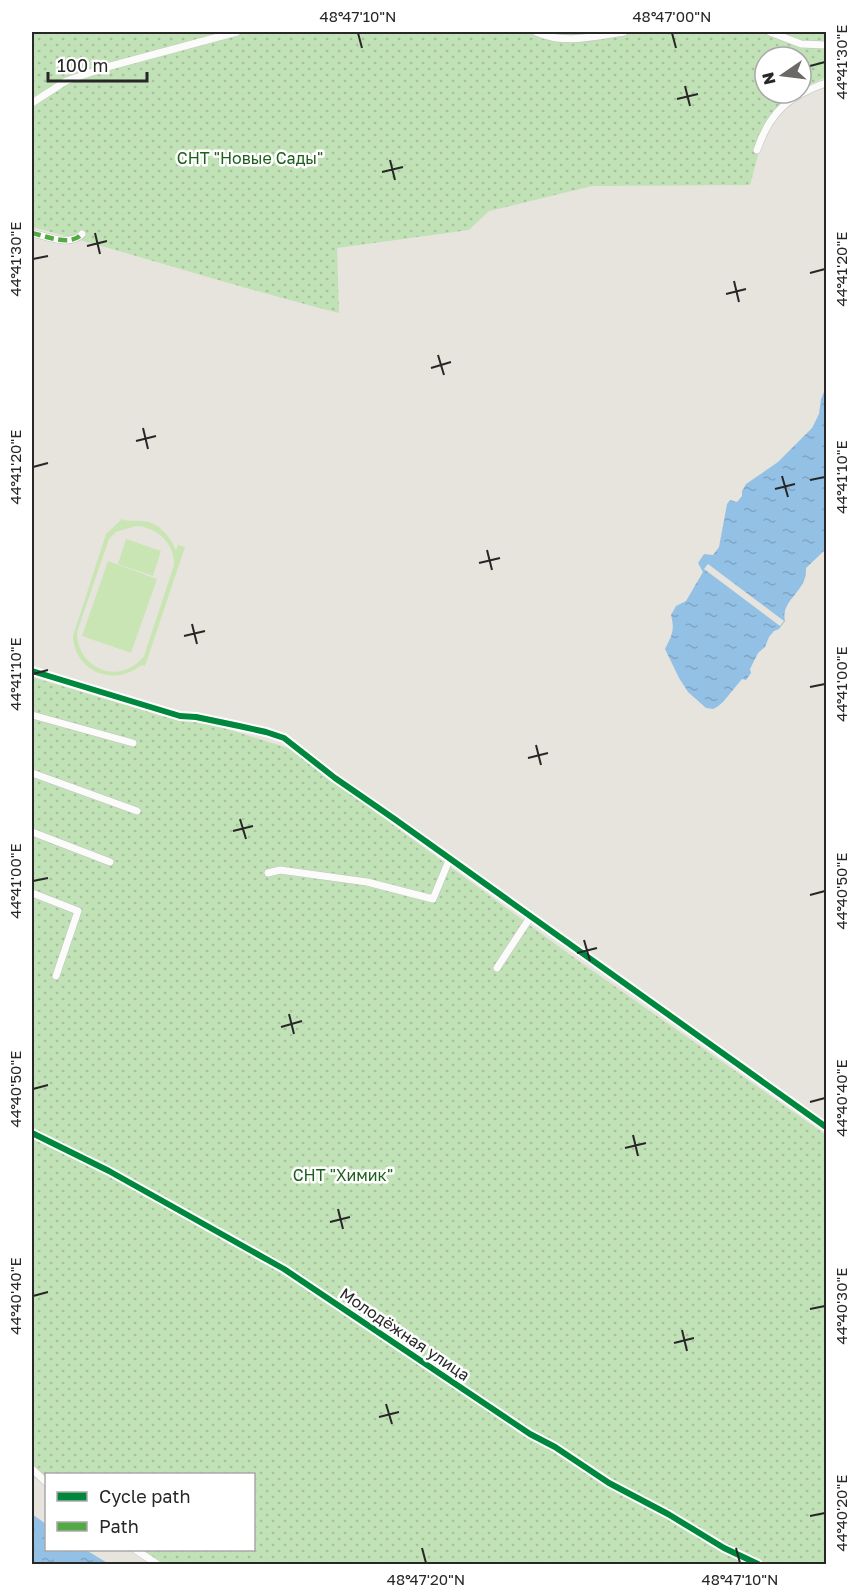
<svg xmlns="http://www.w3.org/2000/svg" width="858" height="1596" viewBox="0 0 858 1596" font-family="'Golos Text',sans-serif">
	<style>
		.grass { fill: url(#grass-dots) }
		.pitch { fill: #cae5b4; fill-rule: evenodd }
		.water { fill: url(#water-ripples) }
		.pier { fill: #e6e4dd }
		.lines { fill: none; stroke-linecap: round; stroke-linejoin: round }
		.street-casing { stroke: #c4c3c2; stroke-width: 8 }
		.street { stroke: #fbfbfa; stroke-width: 7 }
		.quiet { stroke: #53aa44; stroke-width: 4.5; stroke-dasharray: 9 4.5; stroke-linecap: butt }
		.cycleway-casing { stroke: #fff; stroke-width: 10 }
		.cycleway { stroke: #00873e; stroke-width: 6 }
		.ticks { fill: none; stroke: #272727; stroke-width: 2 }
		.labels { text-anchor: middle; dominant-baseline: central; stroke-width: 5; stroke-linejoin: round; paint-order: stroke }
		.park-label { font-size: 16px; fill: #1d601c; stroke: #fff }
		.street-label { font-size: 16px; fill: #272727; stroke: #fff }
		.neatline { fill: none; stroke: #272727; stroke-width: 2 }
		.ticks-label { font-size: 15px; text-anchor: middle; fill: #272727 }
	</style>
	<defs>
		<pattern id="grass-dots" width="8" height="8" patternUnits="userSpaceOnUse" patternTransform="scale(1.5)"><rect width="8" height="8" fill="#c1e1b6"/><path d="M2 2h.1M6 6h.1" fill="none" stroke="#a6c19c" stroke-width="1.8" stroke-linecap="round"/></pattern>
		<pattern id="water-ripples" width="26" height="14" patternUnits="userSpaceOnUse" patternTransform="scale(1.5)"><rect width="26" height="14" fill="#93c0e5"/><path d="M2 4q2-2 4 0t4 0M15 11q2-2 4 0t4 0" fill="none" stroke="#7fa5c4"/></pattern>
	</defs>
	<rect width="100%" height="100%" fill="#e6e4dd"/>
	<path class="grass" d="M 32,32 L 826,32 L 826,77 L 801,89 L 801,57 L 765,57 L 765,93 L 791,93 L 767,122 L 750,185 L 592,186 L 489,211 L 469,230 L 337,248 L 339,313 C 236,287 135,254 32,227 Z
		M 32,677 L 166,717 L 204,722 L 288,748 L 576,959 L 826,1135 L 826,1564 L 160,1564 L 140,1550 L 254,1550 L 254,1474 L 46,1474 L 46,1485 L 32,1476 Z"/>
	<path class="pitch" d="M 122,519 C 128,522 134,520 141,521 C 158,521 169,535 176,550 L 178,545 L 185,547 L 145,666 L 141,665 C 114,688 74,671 73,636 L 106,534 ZM 136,526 C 157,527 175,544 174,565 L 144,656 C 121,686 77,670 77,632 L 109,539 L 116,532 Z
		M 126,539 L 161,551 L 153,576 L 118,564 Z
		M 108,561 L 157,579 L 131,653 L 82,636 Z"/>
	<path class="water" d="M 826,387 L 826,549 L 806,568 C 806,572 806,575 805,578 C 800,594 781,603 785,621 L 779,629 L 774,631 L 769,637 L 765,647 L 758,653 L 750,669 L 751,673 L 746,680 L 742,679 L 723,702 L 717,707 L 713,709 L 706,708 L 688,692 L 679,678 L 665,649 C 672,635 675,630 671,615 L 676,606 L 686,601 L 703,572 L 698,563 L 704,554 L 713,555 L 719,547 L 727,504 L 730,500 L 737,502 L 742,496 L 742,491 L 746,484 L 778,462 L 812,428 L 819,414 L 821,399 Z
		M 32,1514 L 46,1524 L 46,1550 L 86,1550 L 109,1564 L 32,1564 Z"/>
	<path class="pier" d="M 708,564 L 784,621 L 780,626 L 704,569 Z"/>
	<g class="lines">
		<defs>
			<path id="street" d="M 536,32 C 565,45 595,36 624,32
				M 770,32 L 801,44 L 826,45
				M 32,103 L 66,81 L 107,67 L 237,32
				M 757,150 C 770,111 789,96 826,83
				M 32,233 C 46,236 70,247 82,234
				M 32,671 L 180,716 L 196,717 L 239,726 L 266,732 L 284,738 L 335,778 L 393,818 L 826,1127
				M 32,715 L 133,743
				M 32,773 L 137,811
				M 32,832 L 110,862
				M 268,873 L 280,870 L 367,882 L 433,899 L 450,858
				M 32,893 L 78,911 L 56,976
				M 497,968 L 531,916
				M 32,1133 L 109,1171 L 284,1269 L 530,1434 L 555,1447 L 609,1483 L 668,1514 L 724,1548 L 758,1564
				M 32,1469 L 46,1482
				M 136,1550 L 157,1564"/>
		</defs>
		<use href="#street" class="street-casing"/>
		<use href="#street" class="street"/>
		<path class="quiet" d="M 32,233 C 46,236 70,247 82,234"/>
		<defs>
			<path id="cycleway" d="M 32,671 L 180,716 L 196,717 L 239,726 L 266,732 L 284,738 L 335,778 L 393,818 L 826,1127
				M 32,1133 L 109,1171 L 284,1269 L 530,1434 L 555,1447 L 609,1483 L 668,1514 L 724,1548 L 758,1564"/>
		</defs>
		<use href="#cycleway" class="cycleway-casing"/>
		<use href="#cycleway" class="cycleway"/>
	</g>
	<path class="ticks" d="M 358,33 L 362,48M 672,33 L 676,48M 810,66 L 825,62M 685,86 L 690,106M 677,99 L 698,94M 390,160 L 395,180M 382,172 L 403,167M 95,233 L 100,254M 87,246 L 107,241M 33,259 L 48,256M 810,273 L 825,269M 734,281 L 739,302M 726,294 L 746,289M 438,355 L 444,375M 431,368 L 451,362M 143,428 L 148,449M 136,441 L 156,436M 33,467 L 48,463M 782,476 L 788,497M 810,480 L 825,477M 775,489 L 795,484M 487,550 L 492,570M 479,563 L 500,558M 192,624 L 197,644M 184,636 L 205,631M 33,674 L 48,670M 810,687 L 825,684M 536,745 L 541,765M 528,758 L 548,753M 240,819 L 246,839M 233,831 L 253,826M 33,881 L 48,878M 810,895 L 825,891M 584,940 L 590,961M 577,953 L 597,948M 289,1014 L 294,1034M 281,1027 L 302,1021M 33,1089 L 48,1085M 810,1102 L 825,1098M 633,1135 L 638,1156M 625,1148 L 646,1143M 338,1209 L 343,1229M 330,1222 L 350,1217M 33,1296 L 48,1292M 810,1309 L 825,1306M 682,1330 L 687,1351M 674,1343 L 694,1338M 386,1404 L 392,1424M 379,1417 L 399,1412M 810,1516 L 825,1513M 422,1548 L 426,1563M 736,1548 L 740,1563"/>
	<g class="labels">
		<g class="park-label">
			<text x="250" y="158">СНТ "Новые Сады"</text>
			<text x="343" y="1175">СНТ "Химик"</text>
		</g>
		<g class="street-label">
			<text transform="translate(405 1334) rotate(34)">Молодёжная улица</text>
		</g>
	</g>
	<rect width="858" height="1596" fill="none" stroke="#ffffff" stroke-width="66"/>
	<rect x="45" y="1473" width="210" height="78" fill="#ffffff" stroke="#a9a9a9" stroke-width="1.5"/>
	<rect x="57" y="1492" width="30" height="9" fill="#00873e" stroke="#a9a9a9" stroke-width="1.5"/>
	<text x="99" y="1503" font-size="18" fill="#272727">Cycle path</text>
	<rect x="57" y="1522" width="30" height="9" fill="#53aa44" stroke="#a9a9a9" stroke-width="1.5"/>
	<text x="99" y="1533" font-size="18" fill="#272727">Path</text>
	<g transform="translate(783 75) rotate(256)"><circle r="28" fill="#ffffff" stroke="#a9a9a9" stroke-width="1.5"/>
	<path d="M0-4.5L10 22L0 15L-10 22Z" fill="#6a6967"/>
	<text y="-9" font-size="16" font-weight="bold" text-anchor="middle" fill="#272727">N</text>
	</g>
	<path d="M48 72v9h99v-9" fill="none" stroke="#272727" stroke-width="3"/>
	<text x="57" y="72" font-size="18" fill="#272727" stroke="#ffffff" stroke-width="4.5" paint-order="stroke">100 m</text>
	<rect x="33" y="33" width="792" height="1530" class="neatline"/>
	<g class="ticks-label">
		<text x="358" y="22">48°47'10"N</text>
		<text x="672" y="22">48°47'00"N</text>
		<text transform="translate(842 62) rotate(-90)" y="5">44°41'30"E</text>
		<text transform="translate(16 259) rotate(-90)" y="5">44°41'30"E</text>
		<text transform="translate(842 269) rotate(-90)" y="5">44°41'20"E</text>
		<text transform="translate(16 467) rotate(-90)" y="5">44°41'20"E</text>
		<text transform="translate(842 477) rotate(-90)" y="5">44°41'10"E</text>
		<text transform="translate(16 674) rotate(-90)" y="5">44°41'10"E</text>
		<text transform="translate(842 684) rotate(-90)" y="5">44°41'00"E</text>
		<text transform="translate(16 881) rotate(-90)" y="5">44°41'00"E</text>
		<text transform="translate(842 891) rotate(-90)" y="5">44°40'50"E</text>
		<text transform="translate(16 1089) rotate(-90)" y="5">44°40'50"E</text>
		<text transform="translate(842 1098) rotate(-90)" y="5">44°40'40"E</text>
		<text transform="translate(16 1296) rotate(-90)" y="5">44°40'40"E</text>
		<text transform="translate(842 1306) rotate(-90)" y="5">44°40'30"E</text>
		<text transform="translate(842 1513) rotate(-90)" y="5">44°40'20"E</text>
		<text x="426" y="1585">48°47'20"N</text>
		<text x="740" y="1585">48°47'10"N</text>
	</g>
</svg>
